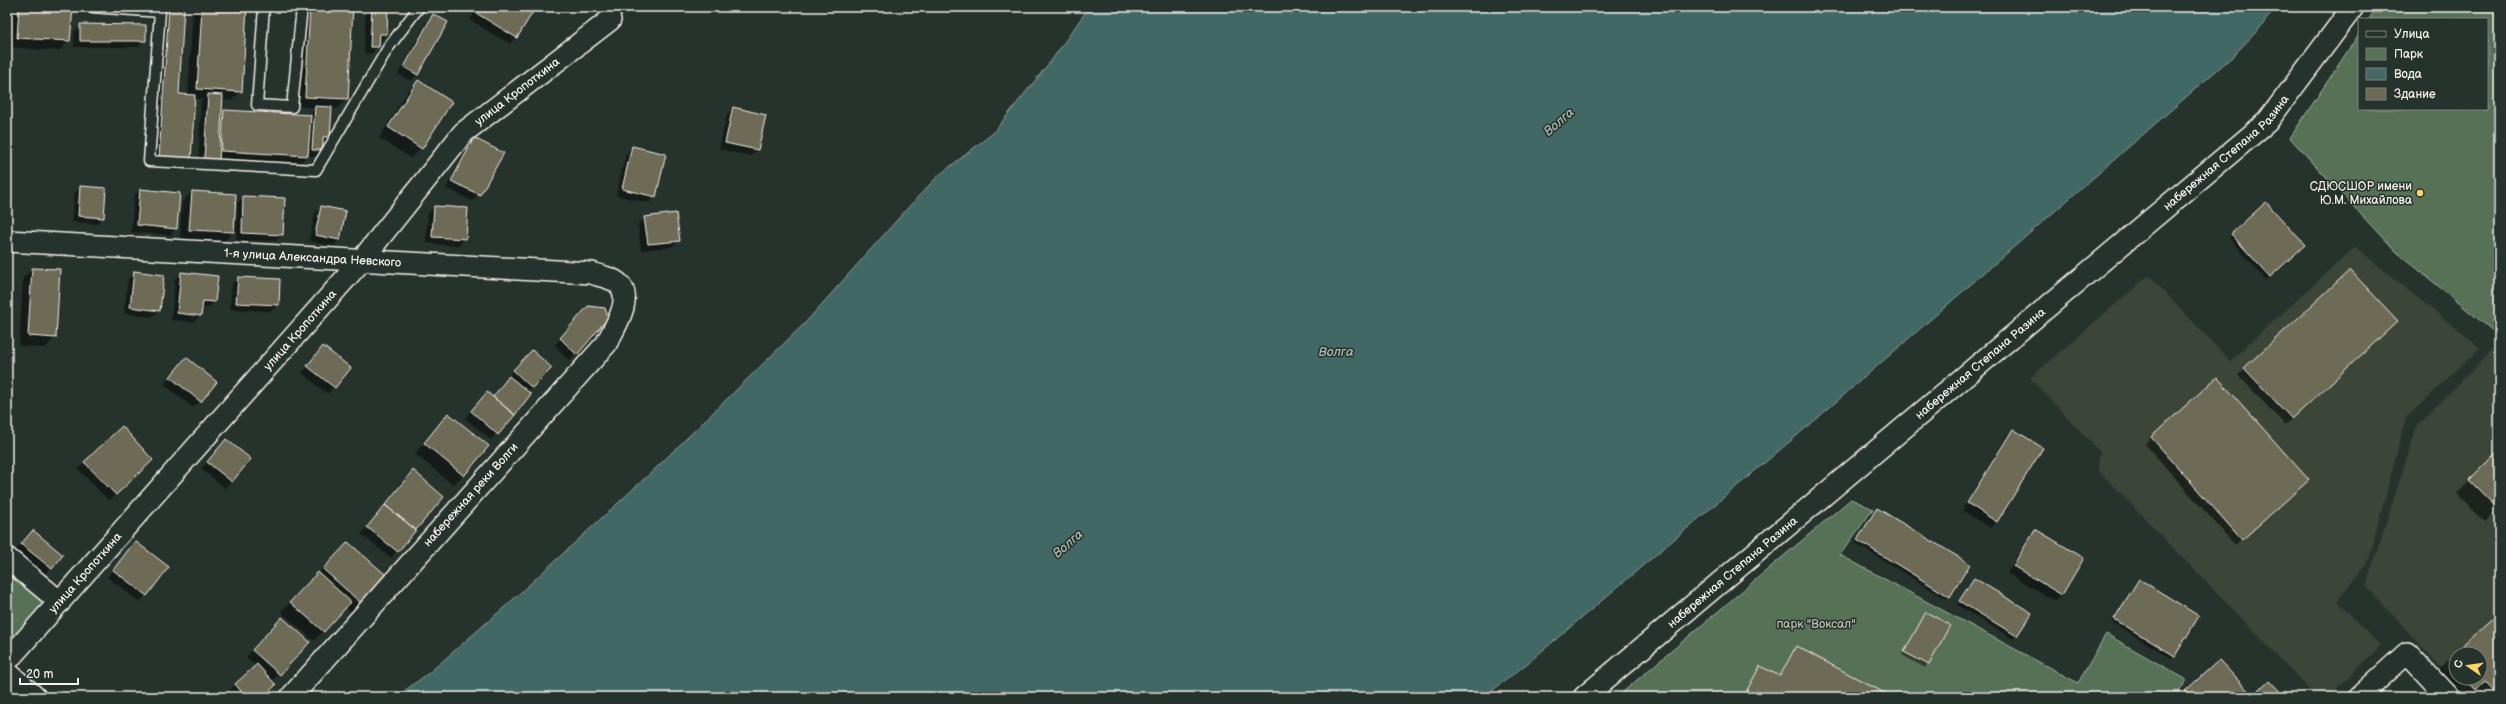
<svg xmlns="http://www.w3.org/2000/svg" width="2506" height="704" viewBox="0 0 2506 704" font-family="'Balsamiq Sans',sans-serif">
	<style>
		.built { fill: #3b4439; fill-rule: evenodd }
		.green { fill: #577157; stroke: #a6b1a0 }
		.water { fill: #426765; stroke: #899e99 }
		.shadow { fill: #0007; fill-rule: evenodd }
		.building { fill: #6d6a56; stroke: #f4f1e8 }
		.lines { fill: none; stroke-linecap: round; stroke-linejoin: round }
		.service-casing { stroke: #f4f1e8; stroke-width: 13 }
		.minor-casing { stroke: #f4f1e8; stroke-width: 24 }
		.service { stroke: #26332d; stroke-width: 10 }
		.minor { stroke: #26332d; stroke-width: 21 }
		.poi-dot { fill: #ffd166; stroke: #26332d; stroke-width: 1.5 }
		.labels { text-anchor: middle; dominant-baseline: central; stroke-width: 3; stroke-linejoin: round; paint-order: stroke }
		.street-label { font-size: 12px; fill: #f4f1e8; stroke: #26332d }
		.poi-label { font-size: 12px; fill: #f4f1e8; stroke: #26332d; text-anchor: end }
		.park-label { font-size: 12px; fill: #b5beae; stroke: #26332d }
		.water-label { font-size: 13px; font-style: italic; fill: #adbab4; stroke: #26332d }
	</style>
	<rect width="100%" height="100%" fill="#26332d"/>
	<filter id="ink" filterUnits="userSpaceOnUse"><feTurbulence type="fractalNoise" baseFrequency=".025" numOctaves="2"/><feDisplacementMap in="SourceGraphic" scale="8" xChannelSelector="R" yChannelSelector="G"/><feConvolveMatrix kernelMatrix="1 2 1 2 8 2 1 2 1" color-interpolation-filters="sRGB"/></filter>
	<g filter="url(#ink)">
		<path class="built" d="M 2355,247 L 2480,348 L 2406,418 L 2368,562 L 2337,601 L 2381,646 L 2328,697 L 2317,697 L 2098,470 L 2100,452 L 2030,378 L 2149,275 L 2230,361 Z
			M 2495,347 L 2499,351 L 2499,697 L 2468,697 L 2366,586 L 2417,426 ZM 2456,654 L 2480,654 L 2480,678 L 2456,678 Z"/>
		<path class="green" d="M 2377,7 L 2499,7 L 2499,336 L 2392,248 L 2290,138 L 2359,34 L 2359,109 L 2487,109 L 2487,19 L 2369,19 Z
			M 1851,499 L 1873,509 L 1840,555 L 2078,683 L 2106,634 L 2187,680 L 2175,697 L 1617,697 Z
			M 7,567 L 50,607 L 7,657 Z"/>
		<path class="water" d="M 1089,7 L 2276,7 L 2260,28 L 2232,57 L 1814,421 L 1529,662 L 1484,697 L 396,697 L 430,672 L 507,605 L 655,469 L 805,323 L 914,201 L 938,176 L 993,133 L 1054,57 Z"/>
		<path class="shadow" d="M 16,7 L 67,7 L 69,41 L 59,51 L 8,47 L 10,13 Z
			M 160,7 L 183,7 L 178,95 L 188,96 L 193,7 L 246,7 L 241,91 L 231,101 L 222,100 L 221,114 L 224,111 L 309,116 L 315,108 L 295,106 L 305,7 L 352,7 L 347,99 L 337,109 L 330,108 L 329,137 L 322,143 L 322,150 L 315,156 L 307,156 L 297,166 L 198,167 L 201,101 L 203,99 L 194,99 L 190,160 L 181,170 L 150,168 Z
			M 366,7 L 387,7 L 386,34 L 372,54 L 364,53 Z
			M 478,7 L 527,7 L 516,37 L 510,44 L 470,20 Z
			M 434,15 L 418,74 L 411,81 L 398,74 L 427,21 Z
			M 80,25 L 145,40 L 138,47 L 74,47 L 74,32 Z
			M 418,82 L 450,102 L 421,148 L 411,158 L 379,138 L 408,91 Z
			M 734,108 L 765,115 L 757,150 L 750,156 L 719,149 L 727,115 Z
			M 474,139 L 503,153 L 479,195 L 472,201 L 446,188 L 468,146 Z
			M 632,147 L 655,196 L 649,203 L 616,195 L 626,154 Z
			M 81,187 L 103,217 L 97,224 L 72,222 L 74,194 Z
			M 140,190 L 176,229 L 170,235 L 131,232 L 134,196 Z
			M 192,192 L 235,195 L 233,232 L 223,242 L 180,239 L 182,202 Z
			M 244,197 L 282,235 L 276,241 L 236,240 L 237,203 Z
			M 322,207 L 339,240 L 333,246 L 309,241 L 315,213 Z
			M 435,207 L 467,209 L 465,239 L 458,246 L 426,243 L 428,213 Z
			M 645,218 L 679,240 L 672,247 L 641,250 L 638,224 Z
			M 2231,234 L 2304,245 L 2266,280 L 2229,237 Z
			M 32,269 L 55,338 L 45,348 L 19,346 L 23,278 Z
			M 135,272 L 159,310 L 152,317 L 124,313 L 128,279 Z
			M 182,273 L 214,302 L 208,308 L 201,308 L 200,315 L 194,322 L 171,320 L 175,279 Z
			M 238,278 L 278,305 L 271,311 L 230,309 L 232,284 Z
			M 582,314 L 607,318 L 569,361 L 555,345 Z
			M 2390,328 L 2285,425 L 2238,375 L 2245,369 Z
			M 532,351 L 550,368 L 527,392 L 491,440 L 465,418 L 481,400 L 492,397 L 508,377 Z
			M 317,354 L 334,387 L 328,394 L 302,373 Z
			M 186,358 L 200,401 L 193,408 L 164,384 Z
			M 448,414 L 463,475 L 453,485 L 415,454 Z
			M 122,428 L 152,460 L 109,501 L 78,469 Z
			M 2499,428 L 2499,436 L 2495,432 Z
			M 2013,430 L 1997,521 L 1990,528 L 1962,510 L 2006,437 Z
			M 2151,437 L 2301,486 L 2235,545 L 2145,444 Z
			M 226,440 L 249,459 L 225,488 L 201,469 Z
			M 2499,451 L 2499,508 L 2485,522 L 2457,494 Z
			M 413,471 L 415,529 L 391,558 L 361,534 Z
			M 1877,509 L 1949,596 L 1946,599 L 1855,543 Z
			M 2035,530 L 2062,595 L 2055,601 L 2007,573 L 2029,537 Z
			M 27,538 L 62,555 L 44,575 L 15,551 Z
			M 135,543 L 146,595 L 140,602 L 107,577 Z
			M 338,553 L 361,602 L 351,612 L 345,607 L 314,641 L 281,612 Z
			M 1974,579 L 2030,613 L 2013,639 L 1957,605 Z
			M 2139,580 L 2174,655 L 2171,658 L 2112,622 Z
			M 1926,613 L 1949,625 L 1925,668 L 1902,655 Z
			M 2499,614 L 2499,691 L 2492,697 L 2448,697 L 2442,690 L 2450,682 L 2439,670 ZM 2456,654 L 2480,654 L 2480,678 L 2456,678 Z
			M 276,625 L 308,642 L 272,681 L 262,697 L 234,697 L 229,691 L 256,666 L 246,657 Z
			M 1796,647 L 1890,697 L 1747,697 L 1744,695 L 1760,667 L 1779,677 Z
			M 2186,692 L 2252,697 L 2181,697 Z"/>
		<path class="building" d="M 19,7 L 73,7 L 70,41 L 17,38 Z
			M 169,7 L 184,7 L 179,94 L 195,95 L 191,160 L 159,158 Z
			M 202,7 L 247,7 L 242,92 L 197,89 Z
			M 310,7 L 353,7 L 348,99 L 305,97 Z
			M 372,7 L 388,7 L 387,34 L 380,34 L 379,47 L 370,47 Z
			M 480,7 L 529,7 L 534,10 L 517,38 L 476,13 Z
			M 433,14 L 448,22 L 418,75 L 404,67 Z
			M 80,24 L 146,25 L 146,41 L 80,41 Z
			M 418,80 L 452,102 L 422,149 L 388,127 Z
			M 208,94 L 223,95 L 219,161 L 204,160 Z
			M 315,106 L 332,107 L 330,137 L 323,137 L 323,150 L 312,150 Z
			M 733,107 L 766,115 L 758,150 L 725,143 Z
			M 224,110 L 311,115 L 308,156 L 221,151 Z
			M 474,138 L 504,153 L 480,195 L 451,181 Z
			M 632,146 L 666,154 L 656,197 L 622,189 Z
			M 80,186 L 106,188 L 104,218 L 78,216 Z
			M 140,189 L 180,193 L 177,229 L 137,225 Z
			M 192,191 L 236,194 L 234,232 L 189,230 Z
			M 243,196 L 285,198 L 283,235 L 242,233 Z
			M 2266,202 L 2305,245 L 2270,277 L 2231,234 Z
			M 321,206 L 346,211 L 340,240 L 315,235 Z
			M 434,206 L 468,208 L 466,239 L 432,237 Z
			M 676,213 L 680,241 L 648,244 L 644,217 Z
			M 32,268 L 60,269 L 56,338 L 28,336 Z
			M 2350,270 L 2398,321 L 2292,419 L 2244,368 Z
			M 134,271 L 164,275 L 160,311 L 130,307 Z
			M 181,272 L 218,276 L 215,302 L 203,301 L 201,316 L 177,313 Z
			M 238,277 L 280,279 L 279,305 L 236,303 Z
			M 588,306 L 605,308 L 608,318 L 577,355 L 560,338 Z
			M 323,346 L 351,368 L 335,388 L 307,366 Z
			M 532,350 L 552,368 L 532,388 L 513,370 Z
			M 186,357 L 217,382 L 201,402 L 170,377 Z
			M 509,376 L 531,394 L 515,415 L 493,397 Z
			M 2217,377 L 2309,480 L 2242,540 L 2151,437 Z
			M 487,392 L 515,415 L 498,435 L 471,411 Z
			M 448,413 L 489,446 L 464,476 L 424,443 Z
			M 122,426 L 153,460 L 116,495 L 84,462 Z
			M 2013,429 L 2043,448 L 1997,522 L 1967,503 Z
			M 226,439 L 251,459 L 232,482 L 207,462 Z
			M 2499,450 L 2499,510 L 2469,480 Z
			M 413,470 L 444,497 L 416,530 L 385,505 Z
			M 385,505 L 416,530 L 398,552 L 367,527 Z
			M 1877,508 L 1970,564 L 1950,597 L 1857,540 Z
			M 2035,529 L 2084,558 L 2062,595 L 2013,566 Z
			M 33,530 L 63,555 L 52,569 L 21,544 Z
			M 135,541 L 169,567 L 147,596 L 113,570 Z
			M 348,542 L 386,575 L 361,603 L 323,569 Z
			M 318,572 L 351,602 L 324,632 L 290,602 Z
			M 1974,578 L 2032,613 L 2017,636 L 1959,601 Z
			M 2139,579 L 2199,616 L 2175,656 L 2114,619 Z
			M 1926,612 L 1950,625 L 1929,665 L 1904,652 Z
			M 2499,613 L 2499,691 L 2496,694 L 2485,682 L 2476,690 L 2465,678 L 2480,678 L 2480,654 L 2458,654 L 2456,652 Z
			M 282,617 L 310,642 L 280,675 L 252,650 Z
			M 1796,646 L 1892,697 L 1756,697 L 1746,692 L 1760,666 L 1780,676 Z
			M 2219,660 L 2253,696 L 2269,680 L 2285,697 L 2191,697 L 2185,691 Z
			M 257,664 L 276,685 L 263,697 L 246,697 L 235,684 Z"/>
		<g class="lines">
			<defs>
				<path id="service" d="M 92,7 L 160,12 L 149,161 L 316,170 L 388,48 L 419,7
					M 264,7 L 257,105 L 292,107 L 302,7
					M 610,20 L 620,7"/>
				<g id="minor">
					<path id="s1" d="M 7,241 L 592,273 C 599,276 608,277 615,281 C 637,294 614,329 606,344 L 291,697"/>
					<path d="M 7,558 L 60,602"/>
					<path id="s2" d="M 7,661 L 361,261 L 463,133 L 610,20"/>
					<path d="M 7,672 L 35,697"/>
					<path id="s3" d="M 1584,697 L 2267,122 L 2353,7"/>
					<path d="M 2359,697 L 2407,653 L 2448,697"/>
				</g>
			</defs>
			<use href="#service" class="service-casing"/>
			<use href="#minor" class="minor-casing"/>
			<use href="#service" class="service"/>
			<use href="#minor" class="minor"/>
		</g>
	</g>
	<circle class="poi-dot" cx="2420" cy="193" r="4"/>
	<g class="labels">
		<g class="street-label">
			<text stroke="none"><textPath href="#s2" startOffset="766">улица Кропоткина</textPath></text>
			<text stroke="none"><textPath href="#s3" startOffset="842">набережная Степана Разина</textPath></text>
			<text stroke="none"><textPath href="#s1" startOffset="306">1-я улица Александра Невского</textPath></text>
			<text stroke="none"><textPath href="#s2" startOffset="442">улица Кропоткина</textPath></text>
			<text stroke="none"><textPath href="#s3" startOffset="518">набережная Степана Разина</textPath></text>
			<text transform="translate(471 495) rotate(-48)">набережная реки Волги</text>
			<text stroke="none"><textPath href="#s3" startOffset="194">набережная Степана Разина</textPath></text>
			<text stroke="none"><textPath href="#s2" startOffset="118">улица Кропоткина</textPath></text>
		</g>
		<g class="poi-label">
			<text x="2412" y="186">СДЮСШОР имени<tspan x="2412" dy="14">Ю.М. Михайлова</tspan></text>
		</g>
		<g class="park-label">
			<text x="1816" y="624">парк "Воксал"</text>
		</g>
		<g class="water-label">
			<text transform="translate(1559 122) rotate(-41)">Волга</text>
			<text x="1336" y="352">Волга</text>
			<text transform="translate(1068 544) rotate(-41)">Волга</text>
		</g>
	</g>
	<rect width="2506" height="704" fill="none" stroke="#26332d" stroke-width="24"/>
	<rect x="12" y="12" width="2482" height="680" fill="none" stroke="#f4f1e8" stroke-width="1.5" filter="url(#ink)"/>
	<rect x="2358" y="18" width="130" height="92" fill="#26332d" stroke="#787f78"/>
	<rect x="2366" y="31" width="20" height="6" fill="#26332d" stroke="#787f78"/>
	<text x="2394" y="38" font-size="12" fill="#f4f1e8">Улица</text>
	<rect x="2366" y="48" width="20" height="12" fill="#577157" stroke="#787f78"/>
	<text x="2394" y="58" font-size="12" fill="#f4f1e8">Парк</text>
	<rect x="2366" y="68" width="20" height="12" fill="#426765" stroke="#787f78"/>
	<text x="2394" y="78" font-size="12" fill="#f4f1e8">Вода</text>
	<rect x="2366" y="88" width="20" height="12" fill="#6d6a56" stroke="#787f78"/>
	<text x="2394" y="98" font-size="12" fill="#f4f1e8">Здание</text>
	<g transform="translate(2468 666) rotate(283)"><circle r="19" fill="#26332d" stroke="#787f78"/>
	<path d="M0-3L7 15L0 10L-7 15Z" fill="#ffd166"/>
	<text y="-6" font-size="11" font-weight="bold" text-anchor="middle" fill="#f4f1e8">С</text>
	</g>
	<path d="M20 678v6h58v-6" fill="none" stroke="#f4f1e8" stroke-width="2"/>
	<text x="26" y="678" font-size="12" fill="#f4f1e8" stroke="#26332d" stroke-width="3" paint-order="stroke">20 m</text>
</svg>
